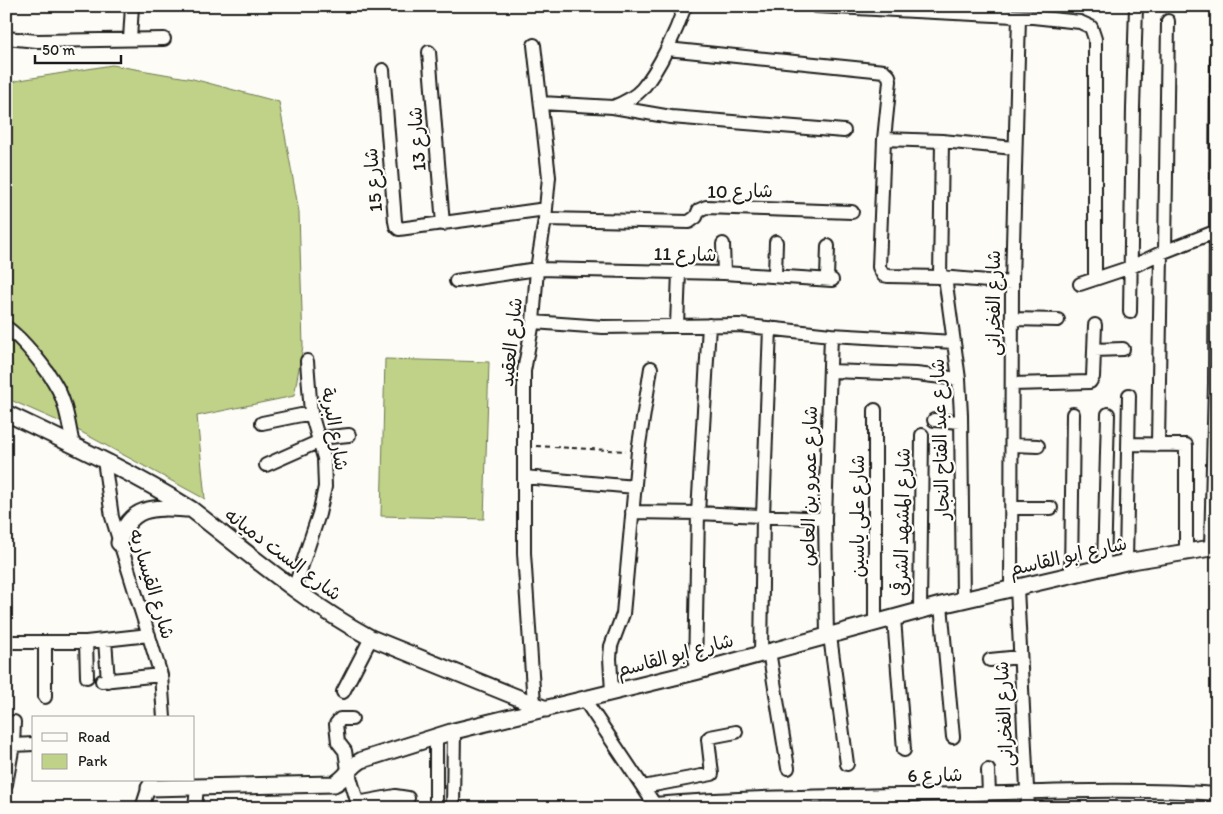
<svg xmlns="http://www.w3.org/2000/svg" width="1223" height="814" viewBox="0 0 1223 814" font-family="Itim,'Playpen Sans Arabic',sans-serif">
	<style>
		.green { fill: #bfd287; stroke: #6e7752 }
		.lines { fill: none; stroke-linecap: round; stroke-linejoin: round }
		.minor-casing { stroke: #1c1c1c; stroke-width: 16 }
		.tertiary-casing { stroke: #1c1c1c; stroke-width: 19 }
		.path { stroke: #1c1c1c; stroke-width: 2; stroke-dasharray: 5 4; stroke-linecap: butt }
		.minor { stroke: #fdfcf7; stroke-width: 12 }
		.tertiary { stroke: #fdfcf7; stroke-width: 15 }
		.labels { text-anchor: middle; dominant-baseline: central; stroke-width: 4.5; stroke-linejoin: round; paint-order: stroke }
		.street-label { font-size: 19px; fill: #1c1c1c; stroke: #fdfcf7 }
	</style>
	<rect width="100%" height="100%" fill="#fdfcf7"/>
	<filter id="ink" filterUnits="userSpaceOnUse"><feTurbulence type="fractalNoise" baseFrequency=".02" numOctaves="2"/><feDisplacementMap in="SourceGraphic" scale="10" xChannelSelector="R" yChannelSelector="G"/><feConvolveMatrix kernelMatrix="1 2 1 2 8 2 1 2 1" color-interpolation-filters="sRGB"/></filter>
	<g filter="url(#ink)">
		<path class="green" d="M 112,65 L 193,79 L 279,102 L 299,212 L 303,346 L 294,396 L 197,416 L 205,499 L 72,427 L 6,398 L 6,84 L 20,80 Z
			M 385,359 L 489,362 L 484,519 L 381,516 Z"/>
		<g class="lines">
			<defs>
				<path id="minor" d="M 816,6 L 1033,17 L 1080,22 L 1091,27 L 1095,39 L 1095,279
					M 6,38 L 37,41 L 164,39
					M 130,39 L 132,6
					M 534,45 L 549,177 L 545,219 L 537,269 L 533,322 L 524,371 L 524,553 L 534,704
					M 667,49 L 884,71 L 889,76 L 890,81 L 884,139 L 879,267 L 883,275 L 888,276 L 940,277 L 1012,283
					M 429,52 L 443,224
					M 383,70 L 395,221 L 396,226 L 399,229 L 546,209
					M 541,103 L 613,107 L 671,117 L 844,131
					M 613,107 C 623,103 634,98 642,89 C 660,68 676,32 685,6
					M 884,139 L 942,141 L 1014,148
					M 545,219 L 689,222 L 696,217 L 699,210 L 706,207 L 852,212
					M 723,244 L 724,273
					M 1165,251 L 1168,21
					M 775,275 L 776,242
					M 940,277 L 942,141
					M 945,277 L 959,379 L 961,415 L 963,600
					M 827,279 L 828,246
					M 456,281 L 537,269 L 724,273 L 832,280
					M 1080,284 L 1131,267 L 1161,253 L 1217,231
					M 1130,312 L 1133,108 L 1136,6
					M 1012,319 L 1058,320
					M 533,322 L 603,327 L 739,325 L 831,335 L 954,342
					M 677,325 L 679,272
					M 6,327 C 23,339 48,370 58,389 C 67,406 69,427 73,445
					M 1094,350 L 1123,349
					M 830,371 L 916,374 L 959,379
					M 1012,384 L 1090,382 L 1093,377 L 1095,325
					M 875,410 L 875,622
					M 934,420 L 961,422
					M 262,423 L 311,413
					M 319,438 L 349,435
					M 1128,444 L 1186,445 L 1186,552
					M 1012,445 L 1038,446
					M 1158,445 L 1161,253
					M 104,460 L 112,517 L 161,675 L 164,718
					M 266,465 L 320,441
					M 524,477 L 635,487
					M 1012,508 L 1051,508
					M 632,512 L 698,513 L 825,519
					M 1211,548 L 1215,383 L 1217,59
					M 1126,562 L 1129,395
					M 1104,567 L 1108,414
					M 1071,575 L 1073,414
					M 1017,588 L 1028,808
					M 294,589 L 319,514 L 325,487 L 324,458 L 311,413 L 307,361
					M 1011,589 L 1012,283 L 1019,17
					M 941,605 L 953,737
					M 920,611 L 922,435
					M 894,618 L 904,750
					M 830,636 L 847,764
					M 827,637 L 825,519 L 831,335
					M 105,640 L 108,681
					M 6,642 L 86,642 L 149,635
					M 86,642 L 87,677
					M 769,651 L 788,768
					M 761,653 L 763,516 L 770,328
					M 990,660 L 1020,657
					M 695,672 L 698,513 L 709,325
					M 102,681 L 161,675
					M 343,692 L 371,638
					M 612,692 L 610,658 L 611,646 L 623,614 L 638,451 L 651,368
					M 45,697 L 45,644
					M 584,699 L 657,808
					M 352,719 L 340,719 L 336,724 L 338,742 L 345,751 L 348,770 L 359,808
					M 436,737 L 436,805
					M 13,745 L 14,722
					M 988,770 L 989,793
					M 6,784 L 13,745 L 34,744
					M 643,787 L 712,774 L 708,739 L 710,737 L 736,732
					M 357,803 L 395,796 L 408,798
					M 654,804 C 757,796 860,796 964,794 C 1048,792 1133,788 1217,794
					M 142,808 L 151,780
					M 195,808 L 197,787
					M 453,808 L 454,731"/>
				<path id="tertiary" d="M 6,413 C 69,443 132,472 191,509 C 249,554 306,603 371,638 L 546,709
					M 119,543 C 129,505 154,507 187,509
					M 149,788 L 334,784 C 346,779 350,766 362,760 L 454,731 L 695,672 L 941,605 L 1126,562 L 1217,547"/>
			</defs>
			<use href="#minor" class="minor-casing"/>
			<use href="#tertiary" class="tertiary-casing"/>
			<path class="path" d="M 536,446 L 626,451"/>
			<use href="#minor" class="minor"/>
			<use href="#tertiary" class="tertiary"/>
		</g>
	</g>
	<g class="labels">
		<g class="street-label">
			<text transform="translate(417 139) rotate(-94)">شارع 13</text>
			<text transform="translate(373 180) rotate(-95)">شارع 15</text>
			<text transform="translate(740 191) rotate(-1)">شارع 10</text>
			<text transform="translate(685 254) rotate(1)">شارع 11</text>
			<text transform="translate(993 303) rotate(-90)">شارع الفخرانى</text>
			<text transform="translate(511 342) rotate(-84)">شارع العقيد</text>
			<text transform="translate(335 429) rotate(80)">شارع البربة</text>
			<text transform="translate(940 439) rotate(-92)">شارع عبد الفتاح النجار</text>
			<text transform="translate(809 486) rotate(-89)">شارع عمرو بن العاص</text>
			<text transform="translate(857 516) rotate(-90)">شارع على ياسين</text>
			<text transform="translate(902 522) rotate(-89)">شارع المشهد الشرقى</text>
			<text transform="translate(283 554) rotate(37)">شارع الست دميانه</text>
			<text transform="translate(1068 556) rotate(-13)">شارع ابو القاسم</text>
			<text transform="translate(152 584) rotate(73)">شارع القيساريه</text>
			<text transform="translate(675 655) rotate(-15)">شارع ابو القاسم</text>
			<text transform="translate(1004 714) rotate(-93)">شارع الفخرانى</text>
			<text transform="translate(935 775) rotate(-1)">شارع 6</text>
		</g>
	</g>
	<rect width="1223" height="814" fill="none" stroke="#fdfcf7" stroke-width="25"/>
	<rect x="12" y="12" width="1198" height="789" fill="none" stroke="#1c1c1c" stroke-width="2" filter="url(#ink)"/>
	<rect x="32" y="716" width="162" height="65" fill="#fdfcf7" stroke="#a3a29f"/>
	<rect x="42" y="733" width="25" height="8" fill="#fdfcf7" stroke="#a3a29f"/>
	<text x="78" y="742" font-size="15" fill="#1c1c1c">Road</text>
	<rect x="42" y="754" width="25" height="15" fill="#bfd287" stroke="#a3a29f"/>
	<text x="78" y="766" font-size="15" fill="#1c1c1c">Park</text>
	<path d="M35 55v8h86v-8" fill="none" stroke="#1c1c1c" stroke-width="2.5"/>
	<text x="42" y="55" font-size="15" fill="#1c1c1c" stroke="#fdfcf7" stroke-width="4" paint-order="stroke">50 m</text>
</svg>
